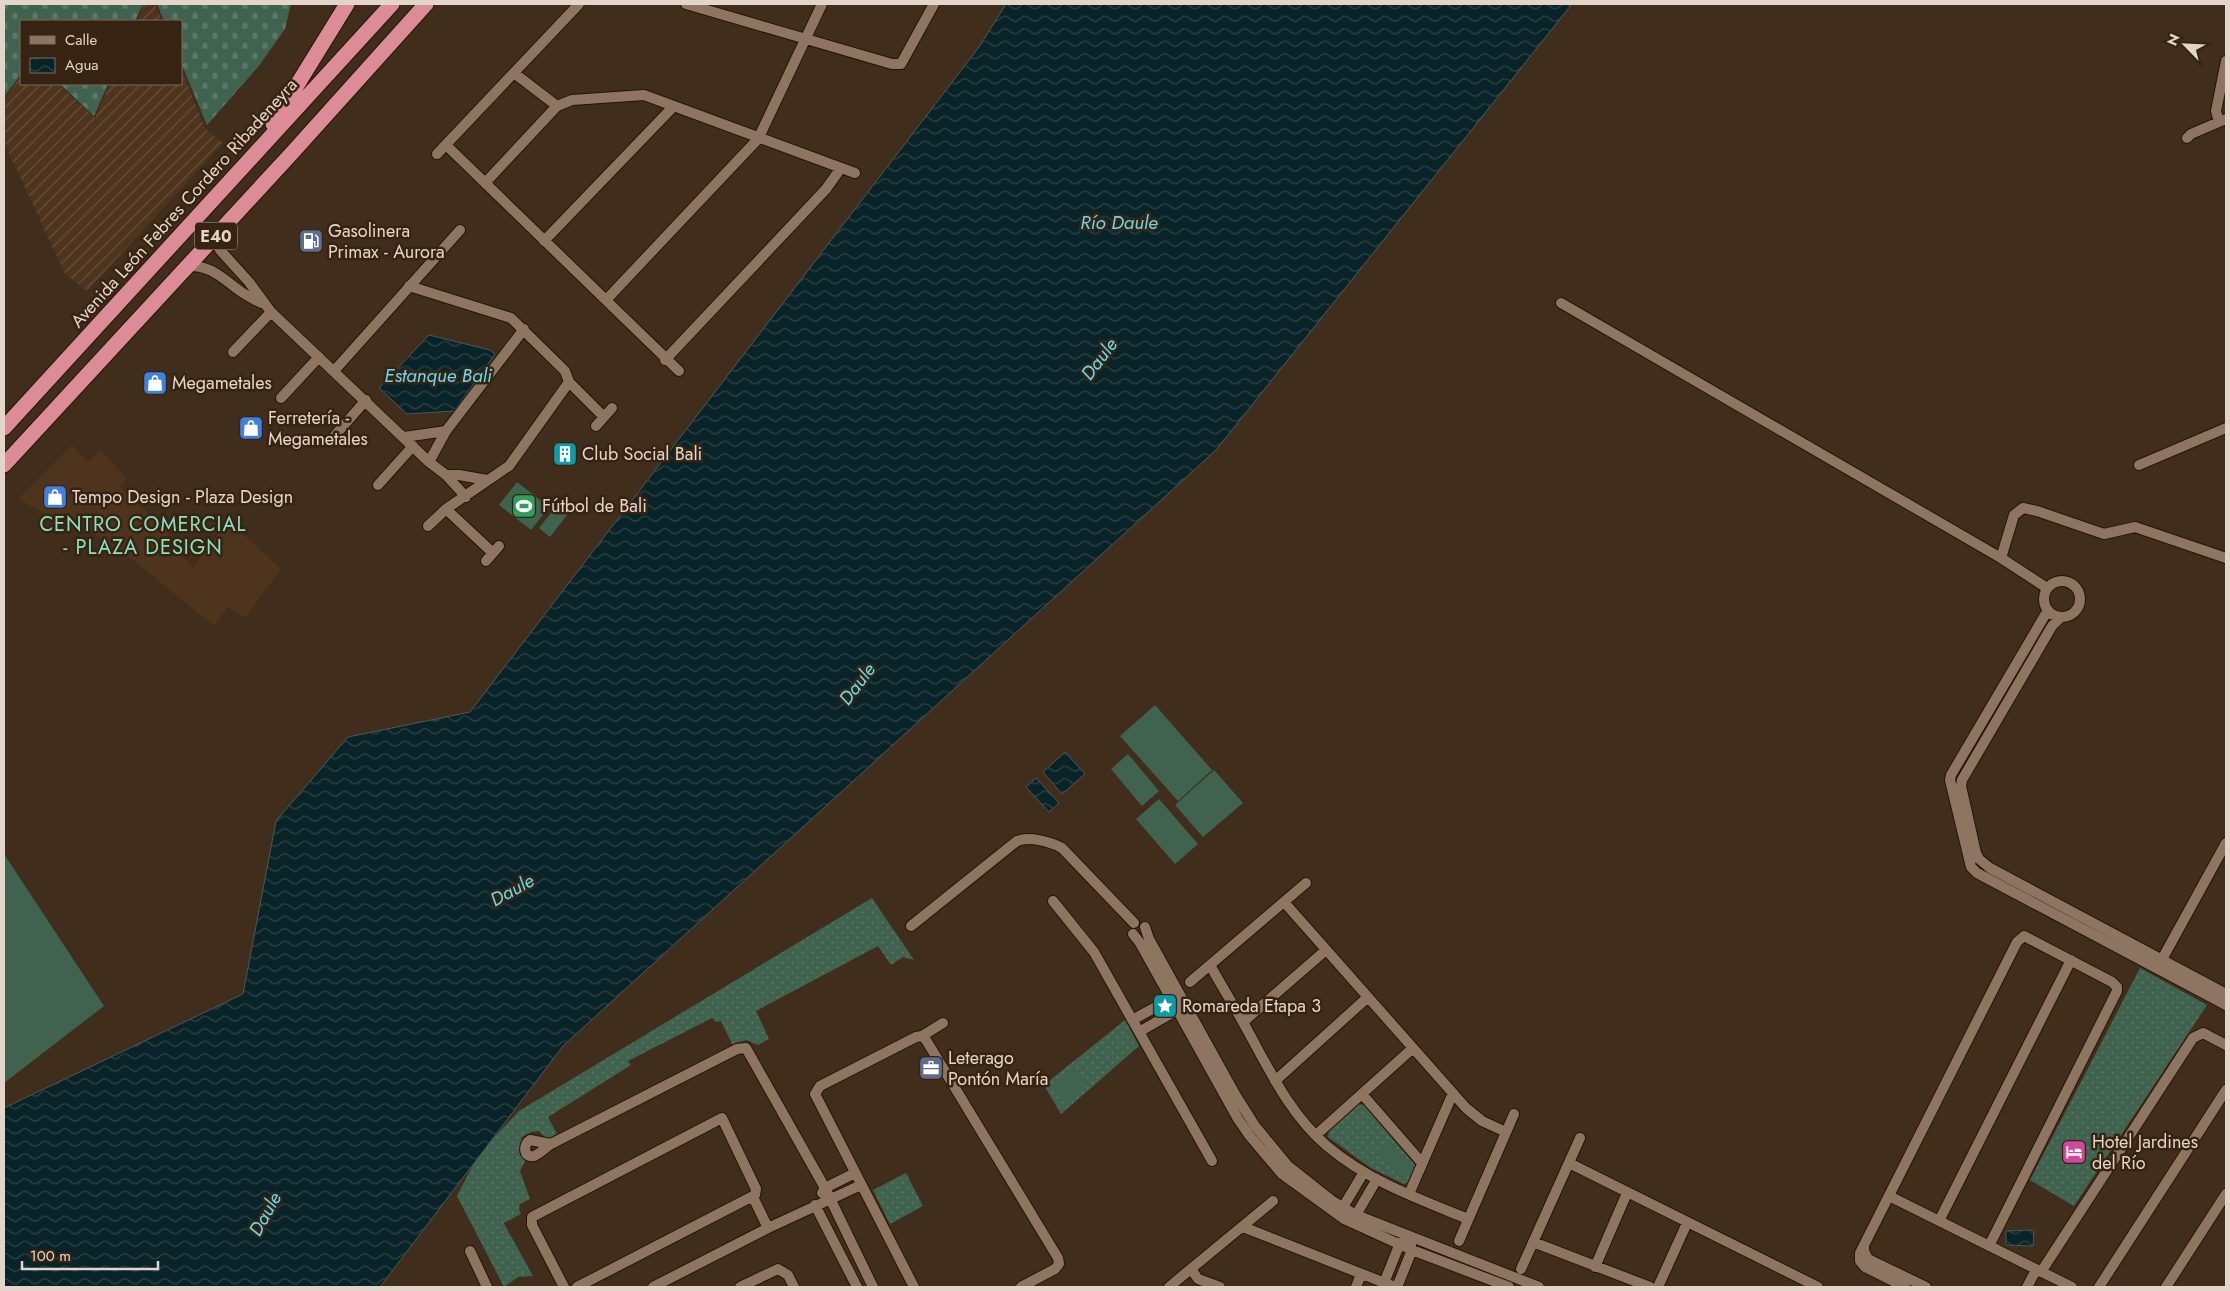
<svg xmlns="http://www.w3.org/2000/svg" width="2230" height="1291" viewBox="0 0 2230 1291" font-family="Jost,sans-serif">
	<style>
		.built { fill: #4e341d }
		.industrial { fill: url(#industrial-furrows) }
		.grass { fill: url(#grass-dots) }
		.cemetery { fill: url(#cemetery-stones) }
		.pitch { fill: #3f634f }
		.water { fill: url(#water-waves); stroke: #4a5959 }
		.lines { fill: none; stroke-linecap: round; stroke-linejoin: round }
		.street-casing { stroke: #271404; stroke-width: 12 }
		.highway-casing { stroke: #271404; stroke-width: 17 }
		.street { stroke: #8d7561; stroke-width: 10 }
		.highway { stroke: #db8c97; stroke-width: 15 }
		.labels { text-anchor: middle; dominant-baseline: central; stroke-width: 5; stroke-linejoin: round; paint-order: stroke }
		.shield { fill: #372311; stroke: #afa092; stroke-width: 1 }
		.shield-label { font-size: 16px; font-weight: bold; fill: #e3d5ca }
		.street-label { font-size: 18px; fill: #e3d5ca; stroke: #372311 }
		.poi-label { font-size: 18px; fill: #e3d5ca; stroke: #372311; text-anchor: start }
		.water-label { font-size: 19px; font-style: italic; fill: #61dcf3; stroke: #372311 }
		.quarter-label { font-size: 20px; letter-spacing: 1px; fill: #88e2c0; stroke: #372311 }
	</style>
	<defs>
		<pattern id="industrial-furrows" width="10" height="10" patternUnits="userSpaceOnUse" patternTransform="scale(1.25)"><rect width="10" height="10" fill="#4e341d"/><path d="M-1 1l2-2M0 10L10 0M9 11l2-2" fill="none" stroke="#67503c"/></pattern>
		<pattern id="grass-dots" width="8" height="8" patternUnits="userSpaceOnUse" patternTransform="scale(1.25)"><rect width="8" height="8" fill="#3f634f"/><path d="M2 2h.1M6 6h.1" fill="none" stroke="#5b7867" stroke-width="1.8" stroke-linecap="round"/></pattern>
		<pattern id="cemetery-stones" width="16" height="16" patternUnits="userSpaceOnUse" patternTransform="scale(1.25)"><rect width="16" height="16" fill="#3f634f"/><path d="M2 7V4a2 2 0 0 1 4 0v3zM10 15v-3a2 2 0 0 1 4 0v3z" fill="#5b7867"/></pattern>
		<pattern id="water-waves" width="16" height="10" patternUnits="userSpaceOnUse" patternTransform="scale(1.25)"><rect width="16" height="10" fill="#092429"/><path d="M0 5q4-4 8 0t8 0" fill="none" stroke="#2d4347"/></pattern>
	</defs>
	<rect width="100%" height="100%" fill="#412d1b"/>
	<path class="built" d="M 72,445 L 88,462 L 101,451 L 127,478 L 120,487 L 169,533 L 165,541 L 193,567 L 229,521 L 281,569 L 245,618 L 228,607 L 214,626 L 137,563 L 78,523 L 72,529 L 18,499 Z"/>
	<path class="industrial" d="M 144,4 L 155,4 L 162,21 L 137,21 Z
		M 181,68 L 205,128 L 223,143 L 87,291 L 65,274 L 4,142 L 4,100 L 21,76 L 21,84 L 58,84 L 95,118 L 110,84 L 181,84 Z"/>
	<path class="grass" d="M 872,898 L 914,960 L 903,957 L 891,965 L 878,946 L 756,1011 L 769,1039 L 758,1045 L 747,1040 L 732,1044 L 721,1021 L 716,1022 L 712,1018 L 628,1061 L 631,1065 L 548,1117 L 557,1134 L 547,1139 L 539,1131 L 531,1132 L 522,1137 L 519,1152 L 525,1161 L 520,1171 L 530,1199 L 520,1204 L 519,1209 L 521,1214 L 504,1223 L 502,1220 L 533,1276 L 518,1277 L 504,1287 L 457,1196 L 479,1153 L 519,1111 Z
		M 2140,968 L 2207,1005 L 2074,1206 L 2030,1180 Z
		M 1125,1020 L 1139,1046 L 1061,1114 L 1044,1085 Z
		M 1358,1104 L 1364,1105 L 1416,1166 L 1408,1183 L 1404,1184 L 1371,1168 L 1328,1137 L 1329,1130 Z
		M 906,1173 L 923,1206 L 890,1224 L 873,1190 Z"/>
	<path class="cemetery" d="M 4,4 L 143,4 L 135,21 L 21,21 L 21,74 L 4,97 Z
		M 157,4 L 291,4 L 285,29 L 258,67 L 207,125 L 181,63 L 181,21 L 164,21 Z
		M 60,84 L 108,84 L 94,116 Z"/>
	<path class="pitch" d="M 517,482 L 549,507 L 531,530 L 499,505 Z
		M 559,503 L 570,511 L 550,537 L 539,528 Z
		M 1155,705 L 1212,770 L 1178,801 L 1120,736 Z
		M 1128,754 L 1159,791 L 1142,806 L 1111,769 Z
		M 1214,770 L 1243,803 L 1203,837 L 1175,805 Z
		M 1159,799 L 1198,844 L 1175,864 L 1136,819 Z
		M 4,854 L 104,1006 L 4,1083 Z
		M 1073,1067 L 1088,1086 L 1065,1105 L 1049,1086 Z
		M 1389,1139 L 1412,1166 L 1398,1177 L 1376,1151 Z"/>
	<path class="water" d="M 1006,4 L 1572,4 L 1216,450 L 563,1046 L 380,1287 L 4,1287 L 4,1108 L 243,994 L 276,821 L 348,737 L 470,712 L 979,47 Z
		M 429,335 L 490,350 L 495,354 L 454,411 L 407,414 L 379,388 Z
		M 1065,752 L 1085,774 L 1062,794 L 1043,772 Z
		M 1036,778 L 1059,803 L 1049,812 L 1026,787 Z
		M 2034,1230 L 2033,1246 L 2006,1245 L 2006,1231 Z"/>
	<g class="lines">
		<defs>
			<path id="street" d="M 686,4 L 892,64 L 901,64 L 934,4
				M 514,73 L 557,106
				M 2219,122 L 2216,111 L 2226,61
				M 2187,138 L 2191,134 L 2226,119
				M 446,145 L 679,371
				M 437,154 L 579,4
				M 485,183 L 557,106 L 572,100 L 644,95 L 855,173
				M 215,237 L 220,250 L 249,282 L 271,312 L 429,462 L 446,475 L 466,497
				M 544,241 L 673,107
				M 187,266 C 211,265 222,278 240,291 C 247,296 254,299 261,303
				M 409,286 L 511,318 L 565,371 L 569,382 L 509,466 L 446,509 L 428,526
				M 606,300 L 758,139 L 822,4
				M 1561,303 L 2001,558 L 2047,588
				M 233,352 L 271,312
				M 665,360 L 826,189 L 841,168
				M 334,371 L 460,230
				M 569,382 L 604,417
				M 281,398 L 319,357
				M 596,426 L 612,408
				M 404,437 L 446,431 L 524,329
				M 330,441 L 366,400
				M 429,462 L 446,431
				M 2139,465 L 2226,428
				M 446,475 L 459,475 L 487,480
				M 378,485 L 413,446
				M 446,509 L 493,553
				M 2001,558 L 2014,515 L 2023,508 L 2037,511 L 2104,534 L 2135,527 L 2226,558
				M 486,561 L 499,546
				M2044 599a18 18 0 1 1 36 0a18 18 0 1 1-36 0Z
				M 2048,610 L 1951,775 L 1950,780 L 1971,867 L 1977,873 L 2226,1005
				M 2061,617 L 2052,626 L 1962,780 L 1961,786 L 1976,853 L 1979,859 L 1990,868 L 2226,994
				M 1053,901 L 1094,952 L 1212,1161
				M 1284,902 L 1466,1108 L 1482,1121 L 1506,1132
				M 911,926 L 1017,841 C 1030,836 1051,842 1062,848 L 1134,923
				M 1145,927 L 1149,939 L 1236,1096 L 1255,1126 L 1288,1166 L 1331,1200 L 1356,1215 L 1539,1287
				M 1133,934 L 1140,943 L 1238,1119 L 1249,1135 L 1282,1174 L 1344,1219 L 1412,1250 L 1509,1287
				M 2160,963 L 2226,843
				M 1210,965 C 1221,985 1233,1004 1244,1024 C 1268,1067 1289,1114 1327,1146 C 1368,1181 1419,1199 1468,1219
				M 1190,982 L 1306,883
				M 1132,1020 L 1171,999 L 1177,999
				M 1243,1022 L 1326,950
				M 1139,1032 L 1177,1010 L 1179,1005
				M 922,1036 L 926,1040 L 1058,1258 L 1059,1264 L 1055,1269 L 1021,1287
				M 1275,1081 L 1368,997
				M 1362,1094 L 1422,1163
				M 1316,1135 L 1413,1048
				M 530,1140 L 551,1144 C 546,1147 540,1154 534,1156 C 523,1158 523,1144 530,1140 Z
				M 551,1144 L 737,1049 L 746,1048 L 825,1188 L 873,1287
				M 1569,1163 L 1818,1287
				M 822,1193 L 825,1188 L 855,1173
				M 1409,1194 L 1453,1093
				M 1889,1196 L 2072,1287
				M 753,1197 L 768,1228
				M 815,1205 L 857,1287
				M 1344,1213 L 1343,1207 L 1364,1172
				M 1352,1217 L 1356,1215 L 1377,1179
				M 1939,1221 L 2071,960
				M 1243,1227 L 1395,1287
				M 1459,1241 L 1514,1114
				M 1533,1242 L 1650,1287
				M 1864,1246 L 1864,1251 L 1868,1259 L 1926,1287
				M 470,1251 L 487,1287
				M 1595,1267 L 1627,1193
				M 1191,1269 L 1198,1279 L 1220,1287
				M 1521,1269 L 1580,1138
				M 2041,1272 L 2193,1038 L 2203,1033 L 2226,1045
				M 1384,1283 L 1400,1243 L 1409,1237 L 1412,1250 L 1397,1287
				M 564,1287 L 532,1225 L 532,1217 L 722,1118 L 756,1189 L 755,1195 L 577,1287
				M 653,1287 L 768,1228 L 861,1185
				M 740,1287 L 778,1269 L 788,1275 L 794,1287
				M 914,1287 L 815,1094 L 820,1086 L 916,1037 L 922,1036 L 943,1023
				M 1169,1287 L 1273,1201
				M 1356,1287 L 1361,1274
				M 1658,1287 L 1687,1223
				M 1905,1287 L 1865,1267 L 1860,1261 L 1860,1253 L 2017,942 L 2024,936 L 2112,982 L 2117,987 L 2117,991 L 1989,1246
				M 2027,1287 L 2036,1270
				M 2099,1287 L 2226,1090
				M 2166,1287 L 2226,1194"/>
			<path id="highway" d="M 273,124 L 347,4
				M 4,428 L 392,4
				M 4,465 L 292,153 L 426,4"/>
		</defs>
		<use href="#street" class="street-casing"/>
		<use href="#highway" class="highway-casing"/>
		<use href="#street" class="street"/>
		<use href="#highway" class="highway"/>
	</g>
	<defs>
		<symbol id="fuel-square" viewBox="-11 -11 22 22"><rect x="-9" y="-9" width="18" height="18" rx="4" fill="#5c6f8a" stroke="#372311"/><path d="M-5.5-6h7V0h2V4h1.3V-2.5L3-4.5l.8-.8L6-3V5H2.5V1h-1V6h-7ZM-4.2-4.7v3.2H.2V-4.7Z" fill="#fff"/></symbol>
		<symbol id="shop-square" viewBox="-11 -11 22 22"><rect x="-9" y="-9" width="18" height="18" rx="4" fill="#3f7fe0" stroke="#372311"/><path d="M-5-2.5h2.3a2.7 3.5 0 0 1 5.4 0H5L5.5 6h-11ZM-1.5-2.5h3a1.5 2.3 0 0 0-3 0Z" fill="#fff"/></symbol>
		<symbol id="building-square" viewBox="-11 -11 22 22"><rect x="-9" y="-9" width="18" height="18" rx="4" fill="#0f9aa8" stroke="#372311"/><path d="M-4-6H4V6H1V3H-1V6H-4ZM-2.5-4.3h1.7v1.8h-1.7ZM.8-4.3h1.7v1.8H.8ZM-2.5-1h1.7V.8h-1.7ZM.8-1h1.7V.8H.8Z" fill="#fff"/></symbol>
		<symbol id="stadium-square" viewBox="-11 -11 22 22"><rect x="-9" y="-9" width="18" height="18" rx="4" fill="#2e9e5b" stroke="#372311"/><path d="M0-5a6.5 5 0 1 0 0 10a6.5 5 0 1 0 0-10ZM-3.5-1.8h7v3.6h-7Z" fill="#fff"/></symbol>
		<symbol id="sight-square" viewBox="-11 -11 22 22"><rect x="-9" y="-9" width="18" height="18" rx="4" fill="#0f9aa8" stroke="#372311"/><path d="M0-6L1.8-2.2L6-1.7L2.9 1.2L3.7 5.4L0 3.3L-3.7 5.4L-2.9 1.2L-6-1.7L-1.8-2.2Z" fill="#fff"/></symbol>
		<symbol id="office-square" viewBox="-11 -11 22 22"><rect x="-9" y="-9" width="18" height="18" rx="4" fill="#5c6f8a" stroke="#372311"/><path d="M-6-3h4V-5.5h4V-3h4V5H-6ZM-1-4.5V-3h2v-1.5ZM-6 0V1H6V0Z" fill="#fff"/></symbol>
		<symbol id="hotel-square" viewBox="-11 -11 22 22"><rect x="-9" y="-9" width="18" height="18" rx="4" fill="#d1479c" stroke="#372311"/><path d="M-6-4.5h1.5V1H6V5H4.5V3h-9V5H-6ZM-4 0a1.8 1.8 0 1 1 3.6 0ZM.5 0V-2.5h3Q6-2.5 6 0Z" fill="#fff"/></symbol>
	</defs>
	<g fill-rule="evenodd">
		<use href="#fuel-square" x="297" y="227" width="28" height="28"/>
		<use href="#shop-square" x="141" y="369" width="28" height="28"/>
		<use href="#shop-square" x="237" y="414" width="28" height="28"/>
		<use href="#building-square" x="551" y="440" width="28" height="28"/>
		<use href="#shop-square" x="41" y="483" width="28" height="28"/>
		<use href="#stadium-square" x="510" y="492" width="28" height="28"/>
		<use href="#sight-square" x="1151" y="992" width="28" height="28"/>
		<use href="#office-square" x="917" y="1054" width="28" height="28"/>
		<use href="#hotel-square" x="2060" y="1138" width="28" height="28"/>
	</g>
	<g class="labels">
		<rect class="shield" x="195" y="222.5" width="42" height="27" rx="4"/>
		<g class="shield-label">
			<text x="216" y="236">E40</text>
		</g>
		<g class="street-label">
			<text transform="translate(184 203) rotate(-48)">Avenida León Febres Cordero Ribadeneyra</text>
		</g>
		<g class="poi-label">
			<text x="328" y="231">Gasolinera<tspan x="328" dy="21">Primax - Aurora</tspan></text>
			<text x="172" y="383">Megametales</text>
			<text x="268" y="418">Ferretería -<tspan x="268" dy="21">Megametales</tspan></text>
			<text x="582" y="454">Club Social Bali</text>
			<text x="72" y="497">Tempo Design - Plaza Design</text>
			<text x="542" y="506">Fútbol de Bali</text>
			<text x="1182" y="1006">Romareda Etapa 3</text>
			<text x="948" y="1058">Leterago<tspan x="948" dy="21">Pontón María</tspan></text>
			<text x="2092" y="1142">Hotel Jardines<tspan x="2092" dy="21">del Río</tspan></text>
		</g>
		<g class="water-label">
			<text x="1119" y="222">Río Daule</text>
			<text transform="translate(1099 359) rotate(-53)">Daule</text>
			<text x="438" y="375">Estanque Bali</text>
			<text transform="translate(857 684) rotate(-53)">Daule</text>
			<text transform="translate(512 890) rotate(-29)">Daule</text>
			<text transform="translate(265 1214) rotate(-61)">Daule</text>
		</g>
		<g class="quarter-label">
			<text x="143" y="524">CENTRO COMERCIAL<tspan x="143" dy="23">- PLAZA DESIGN</tspan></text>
		</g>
	</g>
	<rect width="2230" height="1291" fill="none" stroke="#e3d5ca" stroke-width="10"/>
	<rect x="20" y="20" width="162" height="65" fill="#372311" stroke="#7c6a5b"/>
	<rect x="30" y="36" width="25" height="8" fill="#8d7561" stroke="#7c6a5b"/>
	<text x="65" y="45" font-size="15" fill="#e3d5ca">Calle</text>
	<rect x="30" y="58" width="25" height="15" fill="url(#water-waves)" stroke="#7c6a5b"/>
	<text x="65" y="70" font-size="15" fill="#e3d5ca">Agua</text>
	<g transform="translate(2185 45) rotate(294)" stroke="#372311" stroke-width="4" paint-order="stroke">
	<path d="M0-4L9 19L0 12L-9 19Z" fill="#e3d5ca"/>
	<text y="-8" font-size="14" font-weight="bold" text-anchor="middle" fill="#e3d5ca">N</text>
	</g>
	<path d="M22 1261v8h136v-8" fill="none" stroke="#e3d5ca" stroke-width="2.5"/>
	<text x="30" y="1261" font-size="15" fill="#e3d5ca" stroke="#372311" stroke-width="4" paint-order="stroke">100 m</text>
</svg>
